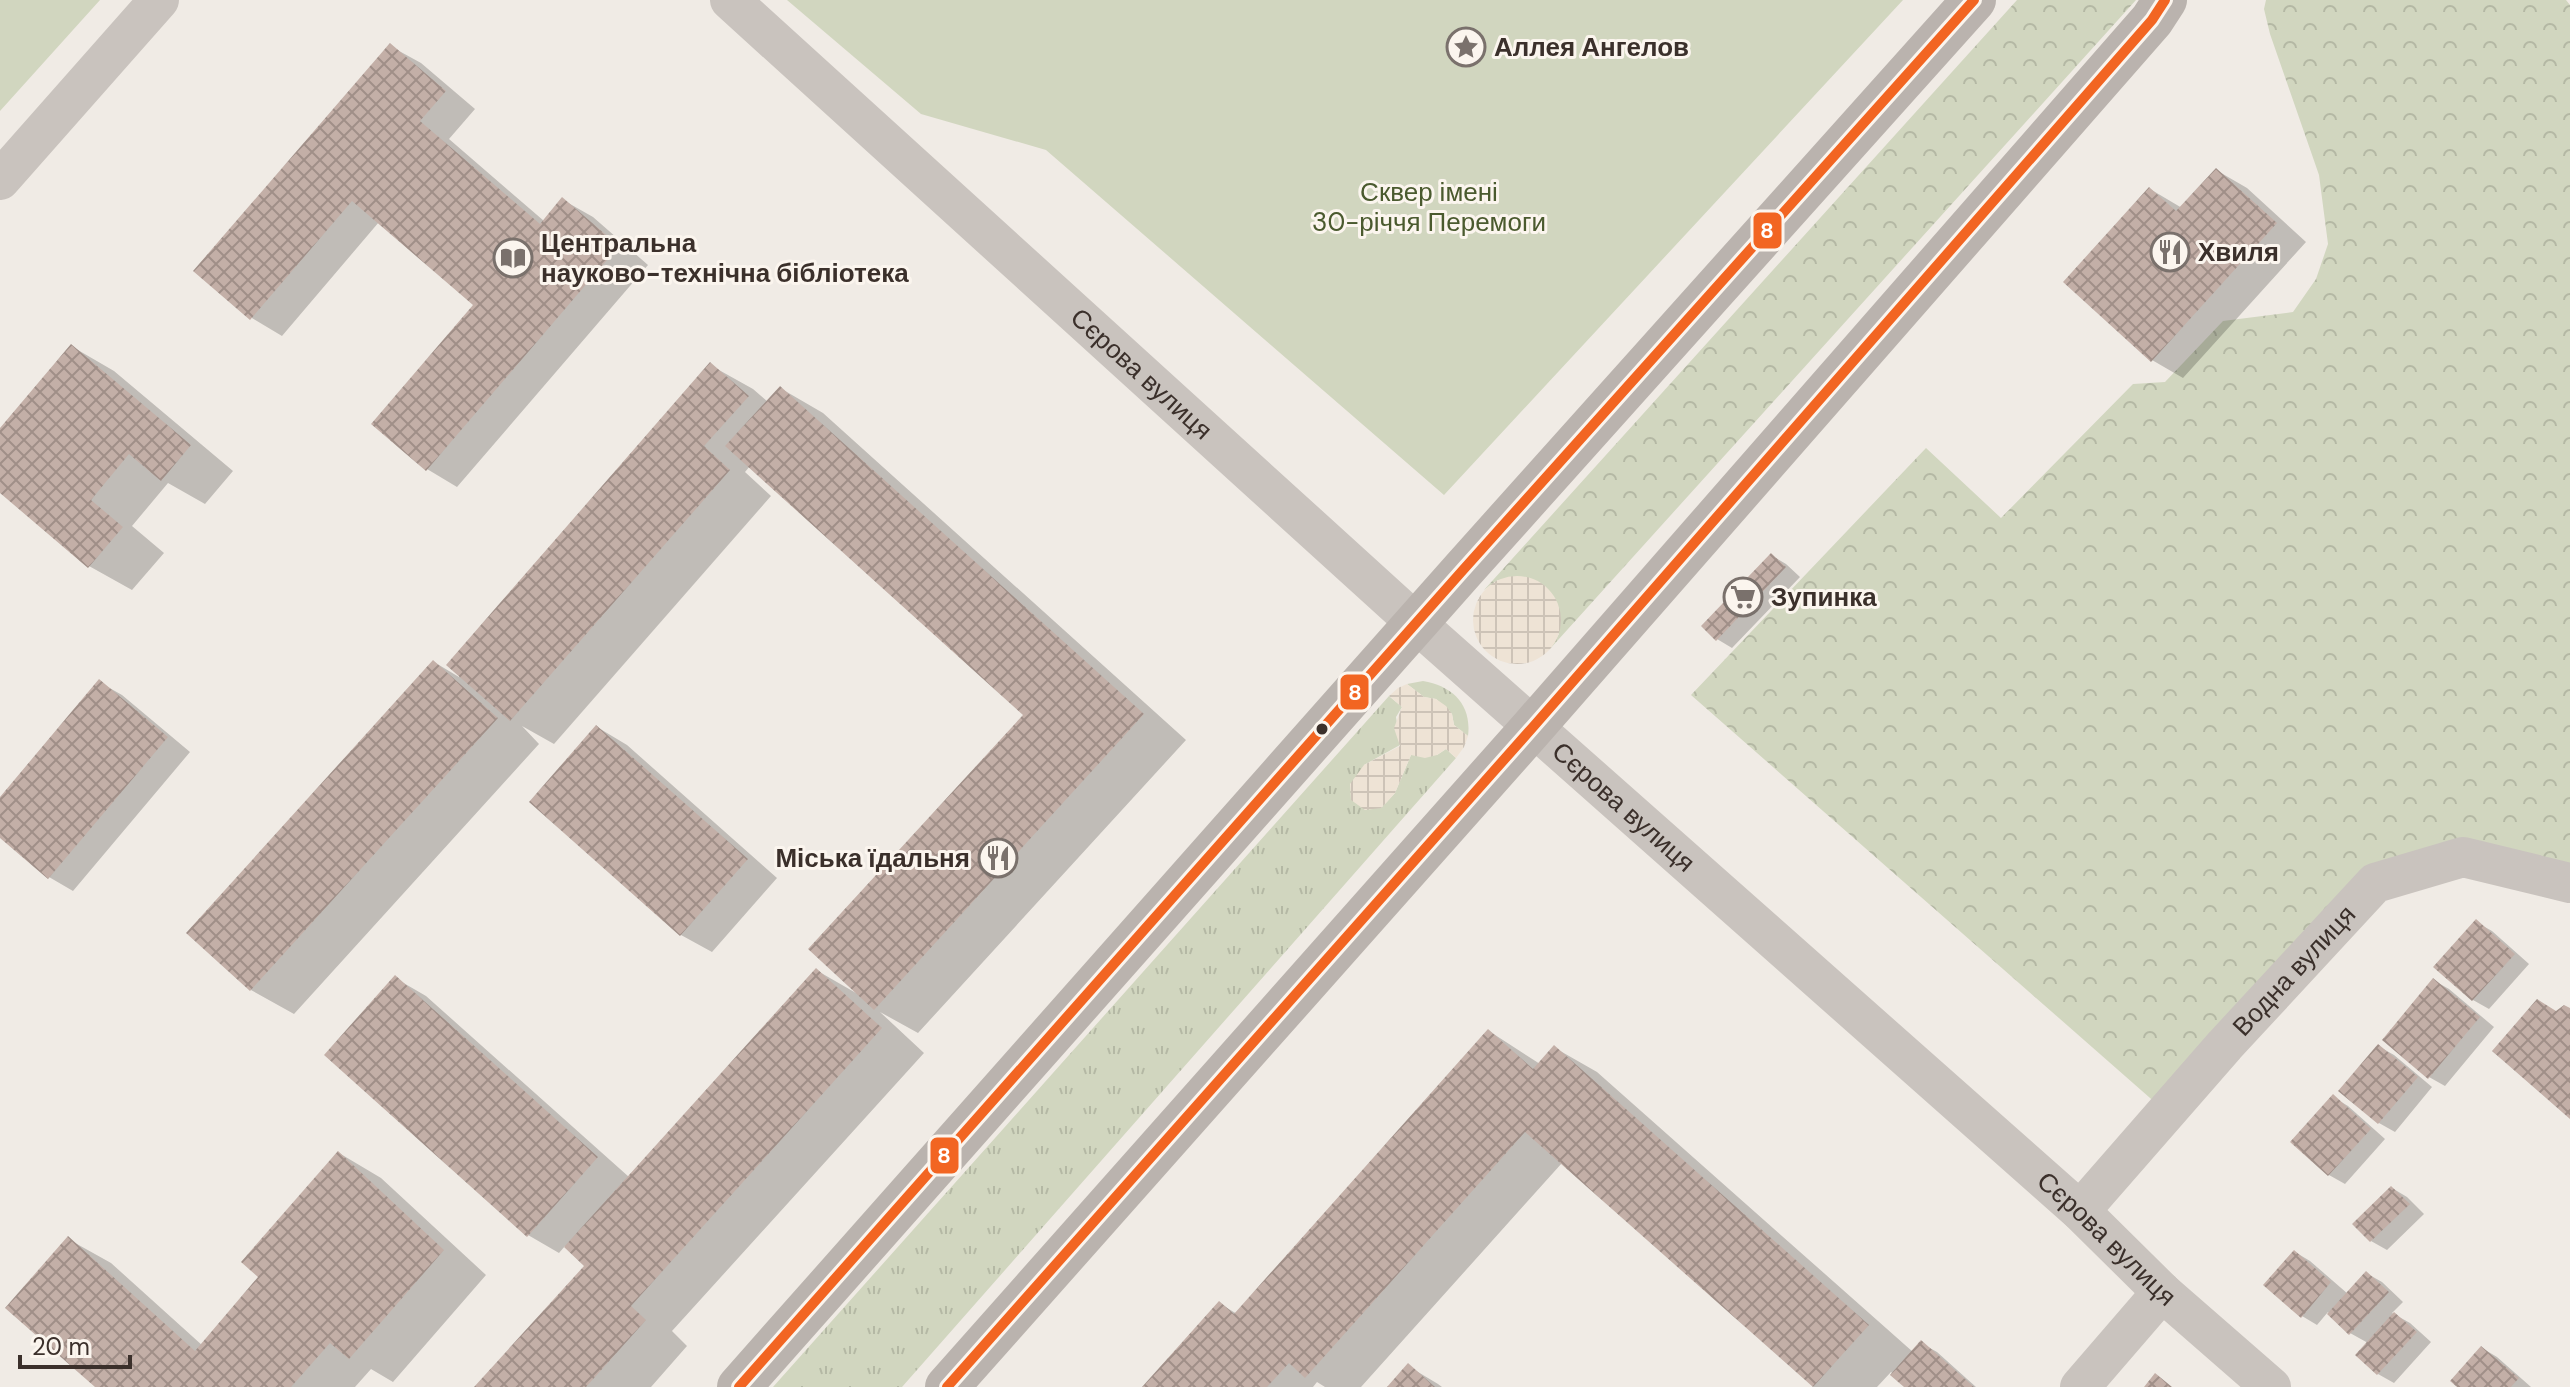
<svg xmlns="http://www.w3.org/2000/svg" width="2570" height="1387" viewBox="0 0 2570 1387" font-family="'DM Sans',sans-serif">
	<style>
		.grass { fill: url(#grass-tufts) }
		.forest { fill: url(#forest-crowns) }
		.park { fill: #d1d6bf }
		.plaza { fill: url(#plaza-grid) }
		.shadow { fill: #0003 }
		.building { fill: url(#building-cross-hatch) }
		.lines { fill: none; stroke-linecap: round; stroke-linejoin: round }
		.minor { stroke: #c9c3be; stroke-width: 40 }
		.secondary { stroke: #bab3ae; stroke-width: 44 }
		.bus-1-casing { stroke: #fbf5ee; stroke-width: 16 }
		.bus-1 { stroke: #f26522; stroke-width: 10 }
		.bus-dot { fill: #3b302b; stroke: #fbf5ee; stroke-width: 3 }
		.labels { text-anchor: middle; dominant-baseline: central; stroke-width: 6; stroke-linejoin: round; paint-order: stroke }
		.poi-label { font-size: 26px; font-weight: bold; fill: #3b302b; stroke: #fbf5ee; text-anchor: start }
		.park-label { font-size: 26px; fill: #4a5a2e; stroke: #fbf5ee }
		.street-label { font-size: 26px; fill: #3b302b; stroke: #fbf5ee }
		.line-badge { stroke: #fbf5ee; stroke-width: 3 }
		.badge-label { font-size: 22px; text-anchor: middle; font-weight: bold; fill: #fff }
	</style>
	<defs>
		<pattern id="grass-tufts" width="24" height="20" patternUnits="userSpaceOnUse" patternTransform="scale(2)"><rect width="24" height="20" fill="#d1d6bf"/><path d="M3 7l-1-3M5 7V3M7 7l1-3M15 17l-1-3M17 17v-4M19 17l1-3" fill="none" stroke="#b4b8a4"/></pattern>
		<pattern id="forest-crowns" width="20" height="18" patternUnits="userSpaceOnUse" patternTransform="scale(2)"><rect width="20" height="18" fill="#d1d6bf"/><path d="M2 6a3 3 0 1 1 6 0M12 15a3 3 0 1 1 6 0" fill="none" stroke="#b4b8a4"/></pattern>
		<pattern id="plaza-grid" width="8" height="8" patternUnits="userSpaceOnUse" patternTransform="scale(2)"><rect width="8" height="8" fill="#eee3d5"/><path d="M0 4h8M4 0v8" fill="none" stroke="#cdc3b7"/></pattern>
		<pattern id="building-cross-hatch" width="8" height="8" patternUnits="userSpaceOnUse" patternTransform="scale(2)"><rect width="8" height="8" fill="#c3afa7"/><path d="M0 0l8 8M0 8l8-8" fill="none" stroke="#a08f88"/></pattern>
	</defs>
	<rect width="100%" height="100%" fill="#f0ebe5"/>
	<path class="grass" d="M 1423,681 C 1453,686 1472,705 1468,736 L 1454,725 L 1452,714 L 1436,699 L 1424,697 L 1407,684 Z
		M 1389,696 L 1402,707 L 1396,717 L 1400,745 L 1364,765 L 1381,808 L 1395,793 L 1411,755 L 1437,755 L 1446,749 L 1456,758 L 902,1387 L 773,1387 Z"/>
	<path class="forest" d="M 2017,0 L 2136,0 L 1549,650 L 1559,634 L 1498,580 L 1484,590 Z
		M 2266,0 L 2566,0 L 2570,5 L 2570,865 L 2371,868 L 2158,1105 L 1691,695 L 1926,448 L 2001,518 L 2133,384 L 2165,382 L 2223,321 L 2293,312 L 2316,279 L 2328,244 L 2319,175 L 2270,34 L 2264,9 Z"/>
	<path class="park" d="M 0,0 L 100,0 L 0,111 Z
		M 787,0 L 1903,0 L 1444,495 L 1046,150 L 921,114 Z"/>
	<path class="plaza" d="M1473 620a44 44 0 1 1 88 0a44 44 0 1 1-88 0Z
		M 1407,684 L 1424,697 L 1436,699 L 1446,706 L 1452,714 L 1454,725 L 1468,736 L 1464,747 L 1456,758 L 1446,749 L 1437,755 L 1425,758 L 1411,755 L 1395,793 L 1387,802 L 1381,808 L 1365,810 L 1351,800 L 1350,784 L 1364,765 L 1400,746 L 1394,728 L 1402,707 L 1389,696 L 1398,688 Z"/>
	<path class="shadow" d="M 390,46 L 421,63 L 475,109 L 449,139 L 544,221 L 563,200 L 593,217 L 648,265 L 457,487 L 427,469 L 476,305 L 379,222 L 282,336 L 252,318 L 196,271 Z
		M 2216,170 L 2247,188 L 2306,242 L 2183,378 L 2152,360 L 2150,189 L 2182,208 Z
		M 71,346 L 114,371 L 233,471 L 205,504 L 168,483 L 132,526 L 164,553 L 132,590 L 89,566 L 0,491 L 0,431 Z
		M 710,365 L 753,389 L 768,402 L 780,388 L 823,413 L 1186,740 L 918,1033 L 880,1012 L 924,1053 L 672,1331 L 687,1346 L 651,1387 L 477,1387 L 587,1266 L 565,1246 L 559,1253 L 528,1235 L 395,978 L 426,996 L 629,1177 L 816,970 L 856,993 L 1026,715 L 750,466 L 745,472 L 771,496 L 554,744 L 522,726 L 539,744 L 294,1014 L 251,990 L 188,932 L 434,662 L 459,677 Z
		M 1771,555 L 1786,564 L 1800,577 L 1732,648 L 1717,639 Z
		M 99,682 L 122,695 L 190,752 L 73,891 L 49,877 L 0,836 L 0,800 Z
		M 597,727 L 627,745 L 777,878 L 712,952 L 681,935 L 531,802 Z
		M 2476,922 L 2492,931 L 2529,964 L 2489,1009 L 2473,1000 L 2436,966 Z
		M 2433,980 L 2449,989 L 2494,1027 L 2445,1086 L 2429,1077 Z
		M 1489,1031 L 1540,1064 L 1555,1048 L 1597,1072 L 1913,1352 L 1921,1343 L 1937,1352 L 1976,1387 L 1907,1387 L 1891,1372 L 1877,1387 L 1814,1387 L 1562,1163 L 1361,1387 L 1325,1387 L 1317,1382 L 1313,1387 L 1145,1387 L 1219,1303 L 1237,1314 Z
		M 2378,1046 L 2394,1055 L 2432,1087 L 2395,1132 L 2379,1123 L 2341,1091 Z
		M 2333,1097 L 2348,1106 L 2385,1139 L 2345,1184 L 2329,1175 L 2293,1142 Z
		M 339,1153 L 381,1178 L 486,1275 L 393,1382 L 371,1369 L 355,1387 L 98,1387 L 68,1239 L 111,1263 L 203,1346 L 261,1277 Z
		M 2392,1188 L 2407,1197 L 2424,1214 L 2387,1250 L 2371,1241 Z
		M 2295,1252 L 2310,1261 L 2348,1294 L 2366,1273 L 2382,1282 L 2403,1302 L 2392,1313 L 2410,1323 L 2431,1342 L 2394,1383 L 2378,1374 L 2358,1355 L 2368,1343 L 2350,1333 L 2328,1312 L 2317,1325 L 2302,1316 Z
		M 2482,1348 L 2497,1357 L 2531,1387 L 2460,1387 Z
		M 1408,1366 L 1438,1384 L 1442,1387 L 1390,1387 Z"/>
	<path class="building" d="M 390,43 L 446,91 L 420,121 L 540,224 L 562,197 L 619,246 L 426,471 L 371,424 L 473,305 L 352,201 L 250,320 L 193,271 Z
		M 2216,168 L 2277,223 L 2151,362 L 2063,282 L 2149,187 L 2176,211 Z
		M 71,344 L 191,445 L 161,481 L 129,454 L 91,500 L 123,527 L 88,568 L 0,493 L 0,428 Z
		M 710,362 L 749,396 L 704,446 L 730,470 L 510,721 L 446,665 Z
		M 780,386 L 1144,714 L 874,1010 L 808,949 L 1023,715 L 725,446 Z
		M 1771,553 L 1786,567 L 1716,641 L 1701,626 Z
		M 433,660 L 498,718 L 250,991 L 186,933 Z
		M 99,679 L 168,737 L 48,879 L 0,838 L 0,797 Z
		M 596,725 L 748,859 L 680,936 L 529,802 Z
		M 2476,919 L 2515,954 L 2472,1001 L 2433,967 Z
		M 816,968 L 882,1028 L 631,1306 L 646,1320 L 586,1387 L 474,1387 L 584,1266 L 564,1247 Z
		M 395,975 L 598,1157 L 527,1237 L 324,1055 Z
		M 2433,978 L 2480,1017 L 2428,1079 L 2382,1040 Z
		M 2537,999 L 2556,1011 L 2564,1005 L 2570,1008 L 2570,1119 L 2492,1051 Z
		M 1488,1029 L 1533,1069 L 1554,1045 L 1869,1325 L 1813,1387 L 1525,1132 L 1305,1378 L 1289,1363 L 1267,1387 L 1142,1387 L 1219,1301 L 1234,1314 Z
		M 2378,1044 L 2418,1077 L 2378,1124 L 2338,1091 Z
		M 2333,1094 L 2371,1129 L 2328,1176 L 2290,1142 Z
		M 338,1151 L 444,1250 L 349,1359 L 330,1343 L 291,1387 L 95,1387 L 5,1308 L 68,1236 L 195,1351 L 258,1277 L 241,1262 Z
		M 2391,1186 L 2410,1204 L 2370,1242 L 2352,1224 Z
		M 2294,1250 L 2331,1282 L 2301,1318 L 2263,1285 Z
		M 2366,1271 L 2389,1292 L 2349,1335 L 2327,1314 Z
		M 2394,1312 L 2417,1332 L 2377,1375 L 2355,1355 Z
		M 1921,1340 L 1974,1387 L 1904,1387 L 1890,1375 Z
		M 2481,1346 L 2519,1378 L 2511,1387 L 2457,1387 L 2450,1381 Z
		M 1408,1363 L 1435,1387 L 1387,1387 Z
		M 2155,1373 L 2172,1387 L 2144,1387 Z"/>
	<g class="lines">
		<g class="minor">
			<path id="s1" d="M 730,0 L 1416,623 L 2080,1211 L 2162,1292 L 2271,1387"/>
			<path d="M 0,180 L 159,0"/>
			<path id="s2" d="M 2080,1211 L 2225,1045 L 2375,883 L 2463,857 L 2570,883"/>
			<path d="M 2080,1387 L 2162,1292"/>
		</g>
		<path class="secondary" d="M 739,1387 L 1463,570 L 1974,0
			M 947,1387 L 1533,727 L 2152,20 L 2165,0"/>
		<defs>
			<path id="bus-1" d="M 739,1387 L 1463,570 L 1974,0
				M 947,1387 L 1533,727 L 2152,20 L 2165,0"/>
		</defs>
		<use href="#bus-1" class="bus-1-casing"/>
		<use href="#bus-1" class="bus-1"/>
	</g>
	<defs>
		<symbol id="sight-ring" viewBox="-11 -11 22 22"><circle r="9.5" fill="#fbf5ee" stroke="#7a716c" stroke-width="1.5"/><path d="M0-6L1.8-2.2L6-1.7L2.9 1.2L3.7 5.4L0 3.3L-3.7 5.4L-2.9 1.2L-6-1.7L-1.8-2.2Z" fill="#7a716c"/></symbol>
		<symbol id="restaurant-ring" viewBox="-11 -11 22 22"><circle r="9.5" fill="#fbf5ee" stroke="#7a716c" stroke-width="1.5"/><path d="M-5-6h1v4h1v-4h1v4h1v-4h1v5L-1.5 .5V6h-2V.5L-5-1ZM5-6V6H3V1.5H1.5Q1.5-4 5-6Z" fill="#7a716c"/></symbol>
		<symbol id="library-ring" viewBox="-11 -11 22 22"><circle r="9.5" fill="#fbf5ee" stroke="#7a716c" stroke-width="1.5"/><path d="M-6-4Q-3-5.5-.7-3.5V5Q-3 3-6 4ZM6-4Q3-5.5 .7-3.5V5Q3 3 6 4Z" fill="#7a716c"/></symbol>
		<symbol id="supermarket-ring" viewBox="-11 -11 22 22"><circle r="9.5" fill="#fbf5ee" stroke="#7a716c" stroke-width="1.5"/><path d="M-6-5.5h2.5l.6 2H6L4.5 2H-2.5L-4.4-4H-6ZM-1.5 3.2a1.3 1.3 0 1 0 .1 0ZM3 3.2a1.3 1.3 0 1 0 .1 0Z" fill="#7a716c"/></symbol>
	</defs>
	<g fill-rule="evenodd">
		<use href="#sight-ring" x="1444" y="25" width="44" height="44"/>
		<use href="#restaurant-ring" x="2148" y="230" width="44" height="44"/>
		<use href="#library-ring" x="491" y="236" width="44" height="44"/>
		<use href="#supermarket-ring" x="1721" y="575" width="44" height="44"/>
		<use href="#restaurant-ring" x="976" y="836" width="44" height="44"/>
	</g>
	<circle class="bus-dot" cx="1322" cy="729" r="7"/>
	<g class="labels">
		<g class="poi-label">
			<text x="1494" y="47">Аллея Ангелов</text>
			<text x="541" y="243">Центральна<tspan x="541" dy="30">науково-технічна бібліотека</tspan></text>
			<text x="2198" y="252">Хвиля</text>
			<text x="1771" y="597">Зупинка</text>
			<text x="970" y="858" text-anchor="end">Міська їдальня</text>
		</g>
		<g class="park-label">
			<text x="1429" y="192">Сквер імені<tspan x="1429" dy="30">30-річчя Перемоги</tspan></text>
		</g>
		<g class="street-label">
			<text stroke="none"><textPath href="#s1" startOffset="556">Сєрова вулиця</textPath></text>
			<text stroke="none"><textPath href="#s1" startOffset="1204">Сєрова вулиця</textPath></text>
			<text stroke="none"><textPath href="#s2" startOffset="322">Водна вулиця</textPath></text>
			<text stroke="none"><textPath href="#s1" startOffset="1852">Сєрова вулиця</textPath></text>
		</g>
	</g>
	<g class="line-badge">
		<rect x="1752" y="211" width="31" height="39" rx="8" fill="#f26522"/>
		<rect x="1339" y="673" width="31" height="38" rx="8" fill="#f26522"/>
		<rect x="929" y="1136" width="31" height="39" rx="8" fill="#f26522"/>
	</g>
	<g class="badge-label">
		<text x="1767" y="238">8</text>
		<text x="1355" y="700">8</text>
		<text x="944" y="1163">8</text>
	</g>
	<path d="M20 1355v12h110v-12" fill="none" stroke="#3b302b" stroke-width="4"/>
	<text x="32" y="1355" font-size="24" fill="#3b302b" stroke="#fbf5ee" stroke-width="6" paint-order="stroke">20 m</text>
</svg>
